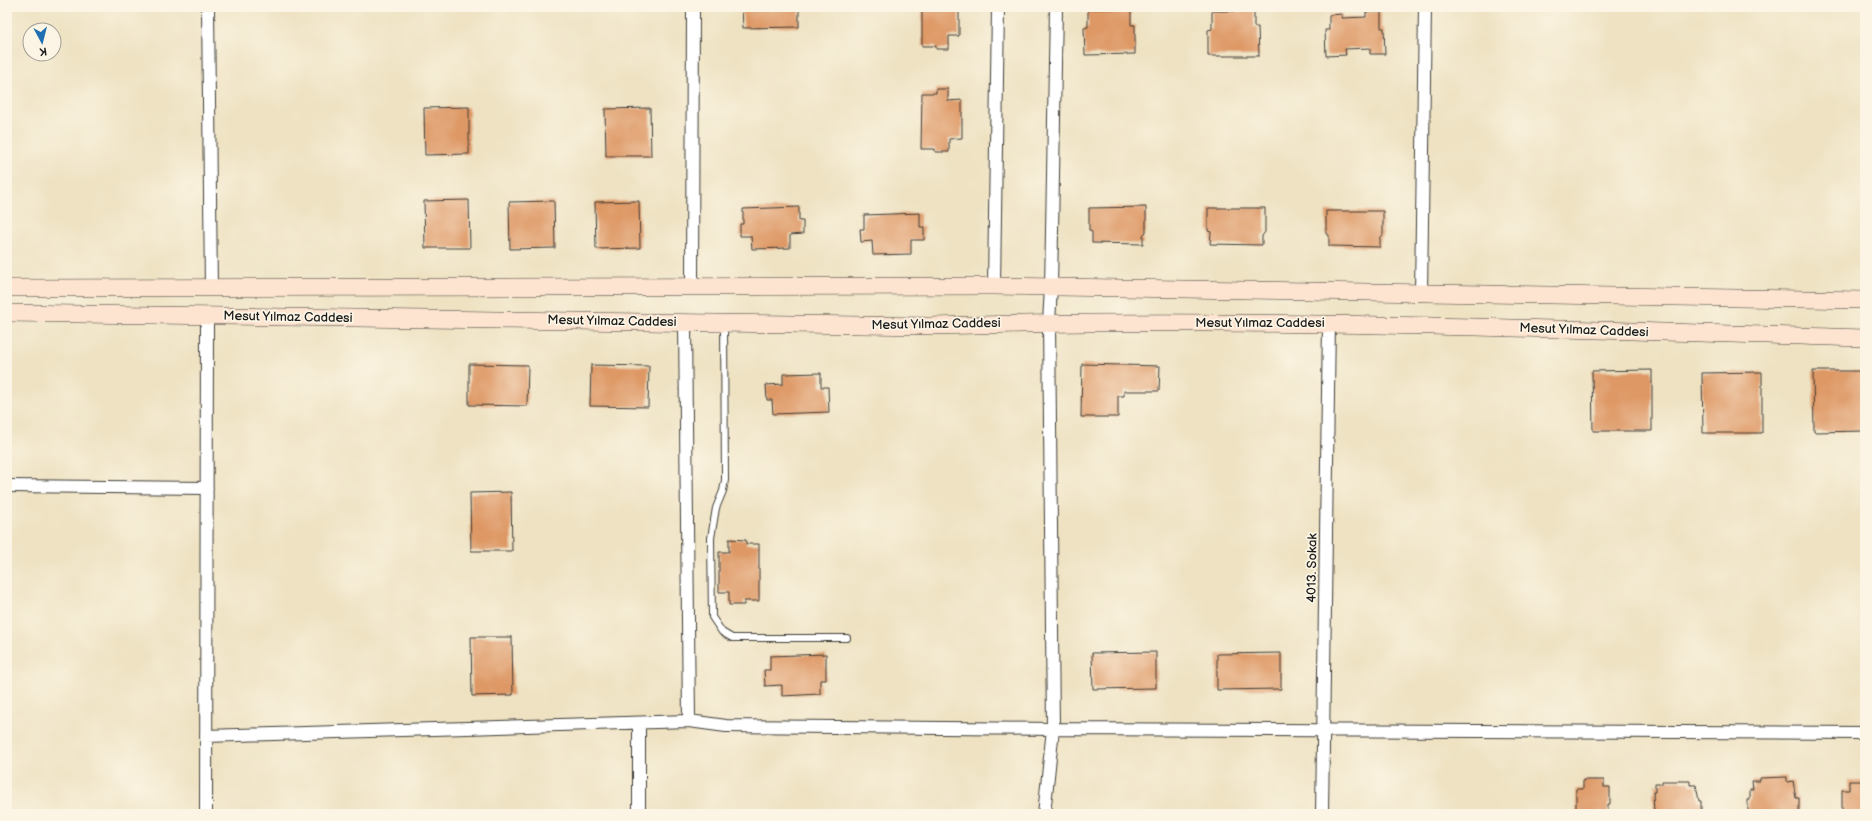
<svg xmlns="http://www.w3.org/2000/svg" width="1872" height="821" viewBox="0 0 1872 821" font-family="'Balsamiq Sans',sans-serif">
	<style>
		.building { fill: #de9865 }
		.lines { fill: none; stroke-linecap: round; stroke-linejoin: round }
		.lane-casing { stroke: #3c3a35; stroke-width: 8 }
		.street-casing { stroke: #3c3a35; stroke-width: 14 }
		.secondary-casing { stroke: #3c3a35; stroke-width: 18 }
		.lane { stroke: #fff; stroke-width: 6 }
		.street { stroke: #fff; stroke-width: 12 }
		.secondary { stroke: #fde4d0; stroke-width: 17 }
		.labels { text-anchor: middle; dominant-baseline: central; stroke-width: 3.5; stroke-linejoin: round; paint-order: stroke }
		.street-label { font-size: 13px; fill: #1c1c1c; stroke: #fcf5e5 }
	</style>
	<rect width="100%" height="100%" fill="#fcf5e5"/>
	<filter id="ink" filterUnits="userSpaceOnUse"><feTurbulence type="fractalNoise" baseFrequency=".025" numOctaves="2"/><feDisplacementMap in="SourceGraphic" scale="8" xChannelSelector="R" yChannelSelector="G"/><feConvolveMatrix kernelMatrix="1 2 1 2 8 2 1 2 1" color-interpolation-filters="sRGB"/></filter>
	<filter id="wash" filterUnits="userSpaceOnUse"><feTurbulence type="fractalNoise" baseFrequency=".012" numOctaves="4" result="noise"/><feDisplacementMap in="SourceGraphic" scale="16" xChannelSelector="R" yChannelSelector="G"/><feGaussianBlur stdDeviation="0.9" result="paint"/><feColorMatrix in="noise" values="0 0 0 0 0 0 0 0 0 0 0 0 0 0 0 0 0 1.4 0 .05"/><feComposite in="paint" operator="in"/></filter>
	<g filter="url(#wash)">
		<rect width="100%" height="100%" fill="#eee2c2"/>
		<g id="blocks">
			<path class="building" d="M 742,7 L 799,7 L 799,27 L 743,28 Z
				M 922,7 L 959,7 L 959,36 L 949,36 L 949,49 L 936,49 L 936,46 L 922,46 Z
				M 1088,9 L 1131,9 L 1131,25 L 1135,25 L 1135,54 L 1085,55 L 1084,28 L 1088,27 Z
				M 1212,11 L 1254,11 L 1254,27 L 1258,27 L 1259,56 L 1208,56 L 1208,30 L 1212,29 Z
				M 1366,12 L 1381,12 L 1381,28 L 1384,28 L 1385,54 L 1370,54 L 1370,48 L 1345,49 L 1346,55 L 1326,56 L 1325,30 L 1329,30 L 1329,15 L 1342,14 L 1342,18 L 1366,17 Z
				M 936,89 L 948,89 L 948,101 L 962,100 L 962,138 L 949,139 L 949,152 L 935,152 L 935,149 L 921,149 L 922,93 L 936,93 Z
				M 469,107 L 469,154 L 425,155 L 424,108 Z
				M 650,108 L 651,156 L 606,156 L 605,109 Z
				M 469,200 L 470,248 L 425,248 L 424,201 Z
				M 554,201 L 555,248 L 510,249 L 509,202 Z
				M 639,201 L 640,248 L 596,249 L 595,202 Z
				M 799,207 L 799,221 L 803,221 L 803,234 L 790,235 L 790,248 L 752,249 L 751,236 L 740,236 L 740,224 L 743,224 L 743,209 Z
				M 1146,207 L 1146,232 L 1143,235 L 1143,244 L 1092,243 L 1092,232 L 1089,230 L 1089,208 Z
				M 1208,208 L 1265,208 L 1265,232 L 1262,236 L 1262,245 L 1210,244 L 1211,232 L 1208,231 Z
				M 1326,211 L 1383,211 L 1383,235 L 1380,238 L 1380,247 L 1329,246 L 1329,235 L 1326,234 Z
				M 920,213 L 920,227 L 924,227 L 924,240 L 911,240 L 911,254 L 873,255 L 872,241 L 861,242 L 860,229 L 864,229 L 864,215 Z
				M 469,364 L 528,365 L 527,406 L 469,405 Z
				M 1082,364 L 1160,366 L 1159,391 L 1124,391 L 1124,396 L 1118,396 L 1118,417 L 1081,417 Z
				M 591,365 L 649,366 L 648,407 L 590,406 Z
				M 1652,370 L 1652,431 L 1593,431 L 1592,371 Z
				M 1813,371 L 1865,371 L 1865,431 L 1814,432 Z
				M 1762,372 L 1762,433 L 1703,433 L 1702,373 Z
				M 821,373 L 821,387 L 828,387 L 829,412 L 773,414 L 772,400 L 767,400 L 766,385 L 783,384 L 783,374 Z
				M 511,492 L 512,551 L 471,551 L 470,493 Z
				M 729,539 L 746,540 L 746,544 L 759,544 L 759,601 L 744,601 L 744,605 L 729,605 L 729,592 L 719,592 L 719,552 L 729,552 Z
				M 471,637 L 512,637 L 513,695 L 472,696 Z
				M 1156,652 L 1156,688 L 1093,689 L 1092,653 Z
				M 1281,653 L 1281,689 L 1217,690 L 1217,654 Z
				M 826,654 L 826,680 L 820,680 L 820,694 L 782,696 L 782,685 L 765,686 L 764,670 L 770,670 L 770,656 Z
				M 1787,777 L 1787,782 L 1793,781 L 1796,798 L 1799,798 L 1799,814 L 1748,814 L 1748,800 L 1750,800 L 1750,789 L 1753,789 L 1752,781 L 1760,781 L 1760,778 Z
				M 1583,780 L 1604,780 L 1604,787 L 1610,787 L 1610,804 L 1608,804 L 1608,814 L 1576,814 L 1576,789 L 1583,789 Z
				M 1662,781 L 1690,781 L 1690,785 L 1696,785 L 1699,801 L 1701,801 L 1701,814 L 1654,814 L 1653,792 L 1655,792 L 1655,784 L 1662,784 Z
				M 1849,781 L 1865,781 L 1865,814 L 1842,814 L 1842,790 L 1849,790 Z"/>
		</g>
	</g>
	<g filter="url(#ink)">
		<use href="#blocks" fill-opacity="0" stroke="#3c3a35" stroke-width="1"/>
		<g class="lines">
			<defs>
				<path id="lane" d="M 724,323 L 725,480 L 723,491 L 716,508 L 711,538 L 712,617 L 722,632 L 732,638 L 847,638"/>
				<path id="street" d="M 208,7 L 211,288
					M 994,286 L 998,7
					M 692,287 L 693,7
					M 1421,294 L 1425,7
					M 685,322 L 689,721
					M 7,486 L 207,488
					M 206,736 L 689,721 L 726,726 L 1053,729 L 1865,733
					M 206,814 L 207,316
					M 639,814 L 639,723
					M 1044,814 L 1053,729 L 1049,322 L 1051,288 L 1056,7
					M 1322,814 L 1329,323"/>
				<path id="secondary" d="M 7,288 L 994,286 L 1865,300
					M 7,313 L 930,326 C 1242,317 1553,329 1865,338"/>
			</defs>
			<use href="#lane" class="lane-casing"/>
			<use href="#street" class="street-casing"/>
			<use href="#secondary" class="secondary-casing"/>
			<use href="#lane" class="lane"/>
			<use href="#street" class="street"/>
			<use href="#secondary" class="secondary"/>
		</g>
	</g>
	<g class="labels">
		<g class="street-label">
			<text transform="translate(288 317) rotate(1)">Mesut Yılmaz Caddesi</text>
			<text transform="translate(612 321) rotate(1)">Mesut Yılmaz Caddesi</text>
			<text x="1260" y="323">Mesut Yılmaz Caddesi</text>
			<text transform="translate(936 324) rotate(-1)">Mesut Yılmaz Caddesi</text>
			<text transform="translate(1584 330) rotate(2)">Mesut Yılmaz Caddesi</text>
			<text transform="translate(1312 568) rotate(-89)">4013. Sokak</text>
		</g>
	</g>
	<rect width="1872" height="821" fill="none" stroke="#fcf5e5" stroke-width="24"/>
	<g transform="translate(42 42) rotate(173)"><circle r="19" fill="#fcf5e5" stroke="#a29e95"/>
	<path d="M0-3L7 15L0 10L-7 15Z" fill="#1f6fb2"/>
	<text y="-6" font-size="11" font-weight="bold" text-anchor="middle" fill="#1c1c1c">K</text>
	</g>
</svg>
